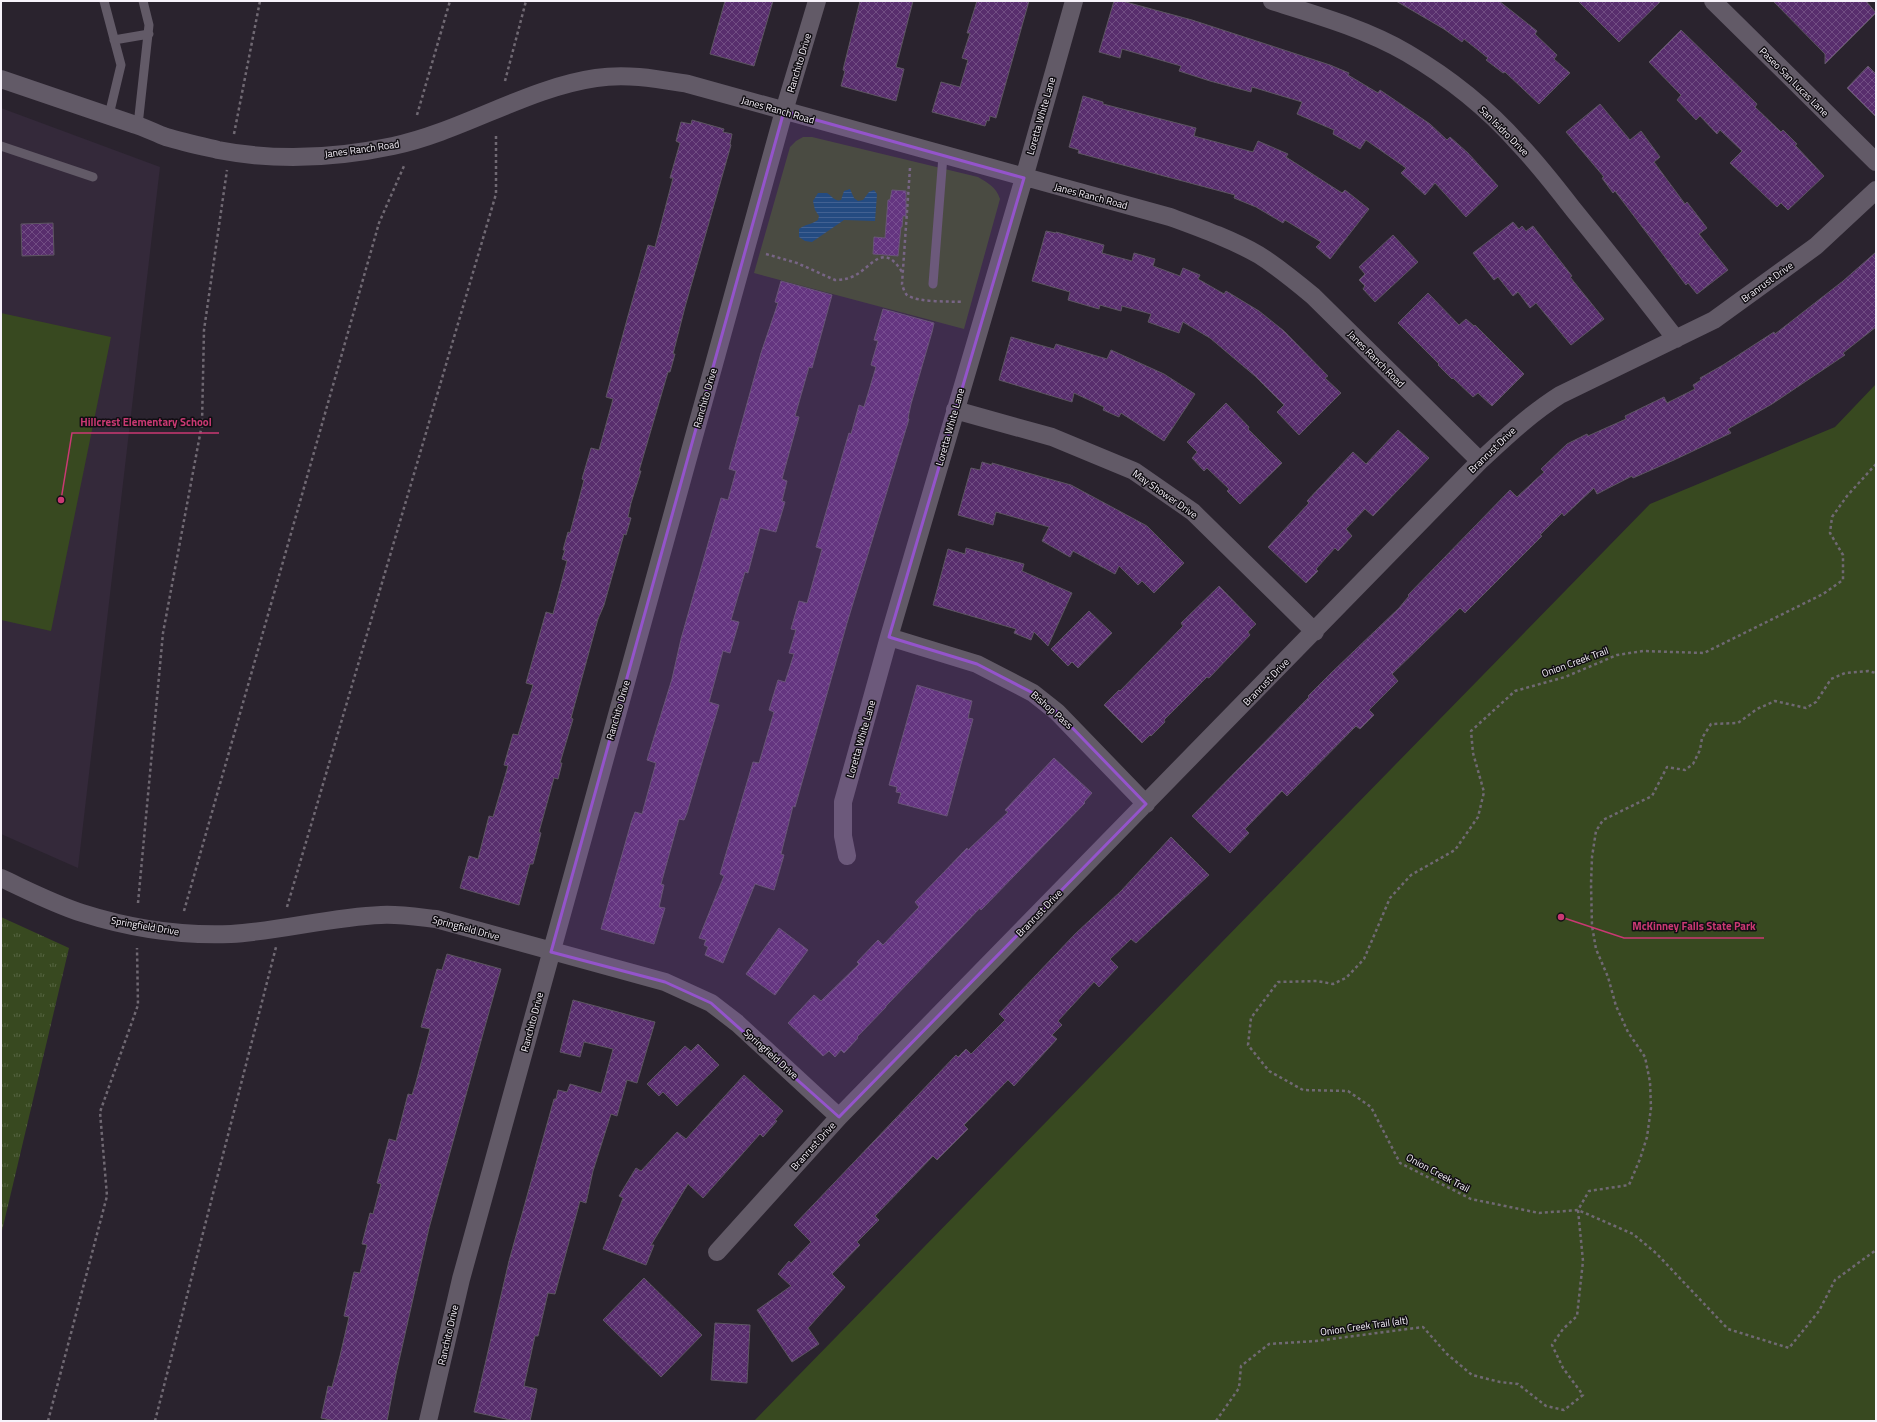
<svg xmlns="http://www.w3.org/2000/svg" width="1877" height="1422" viewBox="0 0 1877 1422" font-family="'Titillium Web',sans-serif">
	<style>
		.built { fill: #34293a }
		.grass { fill: url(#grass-tufts) }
		.park { fill: #384920 }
		.water { fill: url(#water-rules) }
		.building { fill: url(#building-cross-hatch); stroke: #5d5562 }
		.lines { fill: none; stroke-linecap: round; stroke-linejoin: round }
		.path { stroke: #706973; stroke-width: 2.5; stroke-dasharray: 3 3; stroke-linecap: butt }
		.lane { stroke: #625a67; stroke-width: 9 }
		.street { stroke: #625a67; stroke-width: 18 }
		.marked { fill: #9454cb; fill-opacity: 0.2; stroke: #9454cb; stroke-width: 3; stroke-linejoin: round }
		.labels { text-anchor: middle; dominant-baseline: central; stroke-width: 3; stroke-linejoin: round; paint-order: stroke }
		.street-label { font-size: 10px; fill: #f7f2fa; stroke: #110e13 }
		.leader { fill: none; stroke: #ca3973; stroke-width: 1.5 }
		.callout-dot { fill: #ca3973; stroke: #110e13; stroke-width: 1.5 }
		.callout-label { font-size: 11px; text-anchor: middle; font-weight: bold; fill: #ca3973; stroke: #110e13; stroke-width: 3; stroke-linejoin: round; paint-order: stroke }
	</style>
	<defs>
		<pattern id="grass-tufts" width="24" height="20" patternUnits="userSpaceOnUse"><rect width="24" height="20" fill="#384920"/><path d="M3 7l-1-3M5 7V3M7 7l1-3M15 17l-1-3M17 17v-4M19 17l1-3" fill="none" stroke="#566441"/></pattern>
		<pattern id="water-rules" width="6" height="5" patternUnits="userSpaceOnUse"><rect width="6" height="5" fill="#08496f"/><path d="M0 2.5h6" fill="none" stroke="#2d6484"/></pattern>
		<pattern id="building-cross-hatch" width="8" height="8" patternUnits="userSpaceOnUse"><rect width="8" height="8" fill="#582e6d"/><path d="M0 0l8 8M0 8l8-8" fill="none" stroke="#714d83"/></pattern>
	</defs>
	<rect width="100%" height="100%" fill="#2a232e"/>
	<path class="built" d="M 1,108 L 160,167 L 78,868 L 1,834 Z"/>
	<path class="grass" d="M 1,917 L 69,948 L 1,1235 Z"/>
	<path class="park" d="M 803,137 L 812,137 L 978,177 C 988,183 996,187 1000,199 L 964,329 L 754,273 L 790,147 L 796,141 Z
		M 1,313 L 111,337 L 51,631 L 1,620 Z
		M 1876,384 L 1876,1421 L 754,1421 L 1650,504 L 1835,427 Z"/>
	<path class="water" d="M 850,189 L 854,198 L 858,201 L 863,200 L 869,192 L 874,190 L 877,194 L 875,221 L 844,220 L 812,242 L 805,241 L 799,237 L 799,229 C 805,224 811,225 818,220 L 819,216 L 815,210 L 813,201 L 818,193 L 827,193 C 832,196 835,202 841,200 L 844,191 Z"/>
	<path class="building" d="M 725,1 L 773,1 L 754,66 L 710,54 Z
		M 860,1 L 913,1 L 896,67 L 904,69 L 896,101 L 841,86 L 845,71 L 843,70 Z
		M 977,1 L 1029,1 L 996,118 L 990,116 L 989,121 L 987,120 L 985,126 L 932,112 L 941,82 L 960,87 L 968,60 L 962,58 L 970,33 L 967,33 Z
		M 1114,1 L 1122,1 L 1192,20 L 1330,65 L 1349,73 L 1348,75 L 1378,93 L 1380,90 L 1430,124 L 1447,140 L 1450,137 L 1468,153 L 1498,186 L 1466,217 L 1435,183 L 1425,195 L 1401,173 L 1406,168 L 1366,140 L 1360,149 L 1333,134 L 1334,130 L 1297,114 L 1302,102 L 1252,87 L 1251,92 L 1210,81 L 1179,71 L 1181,66 L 1122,49 L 1120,58 L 1099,52 Z
		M 1396,1 L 1499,1 L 1537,31 L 1535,34 L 1557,55 L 1554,59 L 1570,73 L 1539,104 L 1505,72 L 1503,73 L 1486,60 L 1488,58 L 1464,39 L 1462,42 L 1444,29 Z
		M 1578,1 L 1661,1 L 1619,42 Z
		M 1773,1 L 1866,1 L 1876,13 L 1825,64 L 1825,54 Z
		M 1681,30 L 1757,104 L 1755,107 L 1781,132 L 1783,130 L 1797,144 L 1795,145 L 1824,176 L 1788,210 L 1781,203 L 1777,207 L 1730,163 L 1742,151 L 1720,130 L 1717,134 L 1700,116 L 1696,120 L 1677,100 L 1681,95 L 1649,62 Z
		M 1868,66 L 1876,74 L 1876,117 L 1847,88 Z
		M 1083,96 L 1103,102 L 1103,104 L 1196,128 L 1194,136 L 1253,152 L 1258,141 L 1288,154 L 1286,157 L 1342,193 L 1345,190 L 1369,209 L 1330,259 L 1316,247 L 1321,242 L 1285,220 L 1283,223 L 1256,207 L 1234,198 L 1235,195 L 1078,153 L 1079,150 L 1069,147 Z
		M 1600,104 L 1630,140 L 1641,131 L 1660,157 L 1654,162 L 1685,204 L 1687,202 L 1707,228 L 1699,234 L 1728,270 L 1697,294 L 1688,283 L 1686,285 L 1615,191 L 1613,193 L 1602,178 L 1604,177 L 1566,132 Z
		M 692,120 L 724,129 L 723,132 L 732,134 L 730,144 L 731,145 L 685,307 L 673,354 L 675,354 L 670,372 L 668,372 L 639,471 L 641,471 L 631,503 L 628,517 L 631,518 L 626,535 L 624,534 L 604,605 L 598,619 L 571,718 L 573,719 L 560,763 L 562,763 L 558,779 L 554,778 L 539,832 L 541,833 L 533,864 L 530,864 L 519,905 L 460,888 L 469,856 L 478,859 L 489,816 L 493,817 L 508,766 L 504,765 L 513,734 L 518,735 L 533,685 L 526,683 L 546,612 L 553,614 L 567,561 L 562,559 L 565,550 L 563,550 L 568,532 L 570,533 L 584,480 L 582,479 L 591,448 L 599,450 L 613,399 L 606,397 L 628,316 L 648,245 L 655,247 L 673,178 L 670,178 L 680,143 L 676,141 L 681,122 L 691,124 Z
		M 892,190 L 906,191 L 906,216 L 903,216 L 902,227 L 901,227 L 898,256 L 873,254 L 874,237 L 885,238 L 888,200 L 890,200 Z
		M 1513,222 L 1519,229 L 1522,226 L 1526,231 L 1533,226 L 1572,276 L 1570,277 L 1604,319 L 1571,345 L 1536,303 L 1530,308 L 1518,292 L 1513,296 L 1498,277 L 1494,280 L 1473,253 Z
		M 53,223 L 54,255 L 22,256 L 21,224 Z
		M 1046,231 L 1056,233 L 1056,232 L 1104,245 L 1102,253 L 1132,261 L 1134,253 L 1155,259 L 1153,266 L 1180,276 L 1183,268 L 1200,275 L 1198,279 L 1224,294 L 1226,291 L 1259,311 L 1284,331 L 1328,376 L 1325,378 L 1341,393 L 1299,435 L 1277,412 L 1284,405 L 1255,376 L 1210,338 L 1183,322 L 1179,333 L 1148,322 L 1151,314 L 1122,306 L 1121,311 L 1100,305 L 1099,309 L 1068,300 L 1070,292 L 1032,281 Z
		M 1393,235 L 1418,262 L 1375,302 L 1363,289 L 1365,286 L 1359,280 L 1365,274 L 1359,267 Z
		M 1876,252 L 1876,327 L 1843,353 L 1845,355 L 1772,404 L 1728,429 L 1731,433 L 1674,460 L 1633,478 L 1632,476 L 1597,494 L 1594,488 L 1564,516 L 1562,513 L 1540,535 L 1542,536 L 1465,613 L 1460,608 L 1392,674 L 1398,681 L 1369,710 L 1374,715 L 1360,729 L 1356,726 L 1287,796 L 1282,791 L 1245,829 L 1249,833 L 1230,853 L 1192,816 L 1309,697 L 1308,696 L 1331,673 L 1399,608 L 1409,596 L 1408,595 L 1510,490 L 1517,497 L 1544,472 L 1541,469 L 1567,444 L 1587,434 L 1588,436 L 1626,419 L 1625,416 L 1664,397 L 1667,403 L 1695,389 L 1693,385 L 1701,380 L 1700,378 L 1723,365 L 1774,332 L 1775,334 L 1843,281 Z
		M 781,281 L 832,295 L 812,368 L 809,367 L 795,416 L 799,417 L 782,479 L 787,481 L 782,501 L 785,502 L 776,532 L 760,528 L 748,573 L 745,572 L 731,620 L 739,622 L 730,653 L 723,651 L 709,702 L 719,705 L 687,813 L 684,820 L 679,819 L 661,884 L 664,885 L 659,907 L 665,908 L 654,944 L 601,929 L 631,823 L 635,812 L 642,814 L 656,763 L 647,760 L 672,679 L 681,639 L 721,498 L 728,500 L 736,471 L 729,469 L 761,353 L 778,303 L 775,302 Z
		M 1428,293 L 1459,325 L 1466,319 L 1474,326 L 1475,325 L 1524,374 L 1492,406 L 1478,393 L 1473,397 L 1453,378 L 1452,379 L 1438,365 L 1439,364 L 1398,323 Z
		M 883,309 L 934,323 L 932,332 L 911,404 L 908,418 L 909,419 L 847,623 L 795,807 L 793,806 L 781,854 L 784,855 L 774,890 L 755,884 L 723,963 L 705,955 L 708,947 L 704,945 L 706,940 L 699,938 L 724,876 L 720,874 L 753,762 L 759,763 L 774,712 L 769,710 L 778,680 L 785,682 L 794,654 L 789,653 L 796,630 L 791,629 L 799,601 L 807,603 L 822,549 L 816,547 L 846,443 L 849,433 L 851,434 L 859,405 L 864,407 L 876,367 L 871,365 L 878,341 L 874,340 Z
		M 1011,337 L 1054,349 L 1056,344 L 1107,359 L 1111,350 L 1164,374 L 1195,394 L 1164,441 L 1121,413 L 1119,417 L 1103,410 L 1104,407 L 1074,393 L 1072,402 L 999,380 Z
		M 1226,403 L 1249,427 L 1248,429 L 1282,463 L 1240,504 L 1227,491 L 1229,489 L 1207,468 L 1204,471 L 1192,458 L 1197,452 L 1187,442 Z
		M 1398,430 L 1429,458 L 1373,516 L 1365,509 L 1346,529 L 1352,536 L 1338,551 L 1335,548 L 1316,569 L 1318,571 L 1306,583 L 1268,547 L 1309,503 L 1307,501 L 1353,452 L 1366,464 Z
		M 982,462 L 992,465 L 992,463 L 1071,485 L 1147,526 L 1184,563 L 1154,593 L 1142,581 L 1138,585 L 1119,566 L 1115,574 L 1073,551 L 1070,557 L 1042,541 L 1049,527 L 996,512 L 993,525 L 958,515 L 971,468 L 980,470 Z
		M 966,548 L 1024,564 L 1022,571 L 1072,593 L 1048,646 L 1034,632 L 1031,640 L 1014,633 L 1016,629 L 933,605 L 948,549 L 965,554 Z
		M 1219,586 L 1256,624 L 1248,632 L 1250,635 L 1209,678 L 1207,677 L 1164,720 L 1165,722 L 1151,736 L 1150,735 L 1142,743 L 1104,705 L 1119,690 L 1120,691 L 1183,626 L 1181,623 Z
		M 1089,611 L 1112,633 L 1078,668 L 1072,662 L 1068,666 L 1051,649 Z
		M 917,685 L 972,701 L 968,718 L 973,719 L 947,816 L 898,803 L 901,793 L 896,792 L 897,787 L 889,785 Z
		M 1054,758 L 1092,793 L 1084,802 L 1085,803 L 981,910 L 980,908 L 886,1006 L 886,1007 L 857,1037 L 858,1038 L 844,1053 L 841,1050 L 835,1057 L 829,1051 L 823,1056 L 788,1023 L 814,995 L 821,1001 L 859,964 L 857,962 L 878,940 L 883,945 L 919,907 L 915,902 L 967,848 L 968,850 L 1008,812 L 1005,810 Z
		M 1171,837 L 1209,875 L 1136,943 L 1131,939 L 1110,959 L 1118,967 L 1099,987 L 1094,982 L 1058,1021 L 1062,1025 L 1052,1035 L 1057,1039 L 1036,1062 L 1014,1086 L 1008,1080 L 964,1125 L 968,1129 L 937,1160 L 933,1156 L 875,1216 L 879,1220 L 857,1242 L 860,1245 L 832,1274 L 845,1287 L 808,1328 L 819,1344 L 792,1362 L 757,1310 L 791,1286 L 778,1274 L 789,1261 L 791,1263 L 811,1242 L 794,1225 L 956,1055 L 958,1057 L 966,1049 L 971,1054 L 1005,1020 L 999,1014 L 1075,934 L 1121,891 Z
		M 779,928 L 808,950 L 775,995 L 746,974 Z
		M 447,954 L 501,969 L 429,1228 L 396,1374 L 387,1421 L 335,1421 L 321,1418 L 328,1386 L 332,1387 L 340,1356 L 349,1317 L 344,1316 L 354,1272 L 360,1273 L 367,1245 L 362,1244 L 370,1213 L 373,1214 L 381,1184 L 377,1183 L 389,1139 L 396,1141 L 408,1094 L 412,1095 L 416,1082 L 430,1029 L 421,1027 L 437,969 L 442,970 Z
		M 573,1000 L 655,1022 L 637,1083 L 627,1080 L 617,1116 L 611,1114 L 593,1171 L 586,1203 L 580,1201 L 555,1294 L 548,1293 L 538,1336 L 535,1336 L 524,1386 L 537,1389 L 530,1421 L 515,1421 L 474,1412 L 509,1261 L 554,1099 L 556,1099 L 558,1090 L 567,1092 L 570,1084 L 601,1093 L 613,1049 L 584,1042 L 580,1057 L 560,1052 Z
		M 698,1044 L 719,1065 L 677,1106 L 663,1092 L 659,1096 L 647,1084 L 685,1046 L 691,1051 Z
		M 744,1075 L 783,1111 L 775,1120 L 777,1121 L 763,1137 L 760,1134 L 703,1198 L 688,1184 L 651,1245 L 654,1245 L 646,1265 L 603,1249 L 623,1198 L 619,1196 L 636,1168 L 641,1171 L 677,1132 L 686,1139 Z
		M 644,1278 L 702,1335 L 661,1377 L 603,1320 Z
		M 715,1323 L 750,1325 L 747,1383 L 711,1380 Z"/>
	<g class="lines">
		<path class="path" d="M 505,81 L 526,1
			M 417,115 L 450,1
			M 234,134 L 260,1
			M 910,168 L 902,284 C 903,287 904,292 907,295 C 918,303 950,301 963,302
			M 766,254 L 797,263 L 835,280 C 842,280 848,279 854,276 C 872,267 883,241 902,272
			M 1876,464 L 1847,496 L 1832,517 L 1830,533 L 1843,555 L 1843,580 L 1823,594 L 1704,653 L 1643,651 L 1617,655 L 1565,677 L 1515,691 L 1471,731 L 1473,753 L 1484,792 L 1478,817 L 1455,850 L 1411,875 L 1390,898 L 1364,959 L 1346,978 L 1333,984 L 1317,981 L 1278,982 L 1251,1018 L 1248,1045 L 1269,1071 L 1303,1090 L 1348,1091 L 1371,1107 L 1400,1163 L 1471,1199 L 1539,1213 L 1578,1210 L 1633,1234 L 1656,1253 L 1728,1329 L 1789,1348 L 1819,1311 L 1835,1280 L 1876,1250
			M 138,903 L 163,633 L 202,424 L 204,330 L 227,170
			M 287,907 L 496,194 L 496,133
			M 184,911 L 379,223 L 404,166
			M 48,1421 L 107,1196 L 100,1112 L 138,1005 L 137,948
			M 155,1421 L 276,947
			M 1216,1421 L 1239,1388 L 1241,1366 L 1269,1344 L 1316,1341 L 1423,1327 L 1447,1354 L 1472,1375 L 1500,1382 L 1518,1384 L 1546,1406 L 1564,1410 L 1583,1395 L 1563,1368 L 1552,1345 L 1563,1329 L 1577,1316 L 1583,1261 L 1578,1210 L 1589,1191 L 1629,1185 L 1640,1159 L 1647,1137 L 1651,1108 L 1650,1082 L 1645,1057 L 1628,1032 L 1616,1006 L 1608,977 L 1596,949 L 1592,926 L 1591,884 L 1592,857 L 1596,831 L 1603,820 L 1652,796 L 1667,767 L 1685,770 L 1693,764 L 1700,750 L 1702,738 L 1711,724 L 1738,723 L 1757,709 L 1775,701 L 1806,708 L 1816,702 L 1831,679 L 1845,673 L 1868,671 L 1876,673"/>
		<path class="lane" d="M 104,1 L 121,65 L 109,115
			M 114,40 L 149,34
			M 138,125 L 149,25 L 143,1
			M 1,146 L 93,177
			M 933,284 L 943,156"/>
		<path class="street" d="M 1272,1 C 1317,15 1366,29 1407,53 C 1448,77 1487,108 1519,144 C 1538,164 1556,187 1573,209 C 1608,252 1642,295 1676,339
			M 1713,1 L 1876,162
			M 1,79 C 45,94 89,109 133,124 C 144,127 155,133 166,137 C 183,142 201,146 218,150 C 275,161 337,158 393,146 C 463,131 527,88 596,78 C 627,73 658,79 688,84 L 1170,217 C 1200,228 1231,239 1259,255 C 1278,267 1295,281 1313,296 L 1480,461
			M 955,410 L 1052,437 L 1134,471 L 1193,512 L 1315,632
			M 889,637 L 977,664 L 1033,693 L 1057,712 L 1146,804
			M 847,856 L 843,836 L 843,802 L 889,637 L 1024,178 L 1074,1
			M 1,878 C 27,890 54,904 82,913 C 129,928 181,936 231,934 C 281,931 331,917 381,915 C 399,914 418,917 436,919 L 665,982 L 711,1003 L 737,1023 L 839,1117
			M 717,1252 L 839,1117 L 1480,461 C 1506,437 1530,414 1560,395 L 1714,320 L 1816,246 L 1876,190
			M 428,1421 L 461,1279 L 784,111 L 817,1"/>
	</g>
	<path class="marked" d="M 784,111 L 1024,178 L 889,637 L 977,664 L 1033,693 L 1057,712 L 1146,804 L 839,1117 L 711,1003 L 665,982 L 551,952 Z"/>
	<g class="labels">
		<g class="street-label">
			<text transform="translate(799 63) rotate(-73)">Ranchito Drive</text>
			<text transform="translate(1794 82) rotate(45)">Paseo San Lucas Lane</text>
			<text transform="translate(778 110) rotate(16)">Janes Ranch Road</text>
			<text transform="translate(1041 116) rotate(-74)">Loretta White Lane</text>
			<text transform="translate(1504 131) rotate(45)">San Isidro Drive</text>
			<text transform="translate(362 149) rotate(-8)">Janes Ranch Road</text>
			<text transform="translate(1091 196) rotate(15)">Janes Ranch Road</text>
			<text transform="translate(1767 282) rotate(-36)">Branrust Drive</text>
			<text transform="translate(1376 359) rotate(45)">Janes Ranch Road</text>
			<text transform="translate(705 398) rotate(-74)">Ranchito Drive</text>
			<text transform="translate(950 427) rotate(-74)">Loretta White Lane</text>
			<text transform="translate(1492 450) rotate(-44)">Branrust Drive</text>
			<text transform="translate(1165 494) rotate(35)">May Shower Drive</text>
			<text transform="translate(1575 662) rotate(-20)">Onion Creek Trail</text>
			<text transform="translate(1266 682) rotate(-46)">Branrust Drive</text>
			<text transform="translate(618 710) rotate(-74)">Ranchito Drive</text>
			<text transform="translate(1052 710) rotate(41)">Bishop Pass</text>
			<text transform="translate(861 739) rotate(-74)">Loretta White Lane</text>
			<text transform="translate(1039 913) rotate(-46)">Branrust Drive</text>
			<text transform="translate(145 926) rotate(10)">Springfield Drive</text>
			<text transform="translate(466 928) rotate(15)">Springfield Drive</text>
			<text transform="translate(532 1022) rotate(-75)">Ranchito Drive</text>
			<text transform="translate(771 1054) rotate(42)">Springfield Drive</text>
			<text transform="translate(813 1146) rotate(-48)">Branrust Drive</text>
			<text transform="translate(1438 1173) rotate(28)">Onion Creek Trail</text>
			<text transform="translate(1364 1326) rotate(-8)">Onion Creek Trail (alt)</text>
			<text transform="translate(448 1335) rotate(-77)">Ranchito Drive</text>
		</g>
	</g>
	<path class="leader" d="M61 500L72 433H219M1561 917L1624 938H1764"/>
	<g class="callout-dot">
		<circle cx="61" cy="500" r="4"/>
		<circle cx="1561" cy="917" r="4"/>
	</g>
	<g class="callout-label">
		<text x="146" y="426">Hillcrest Elementary School</text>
		<text x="1694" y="930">McKinney Falls State Park</text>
	</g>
	<rect width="1877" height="1422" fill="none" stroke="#f7f2fa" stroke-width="4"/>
</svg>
